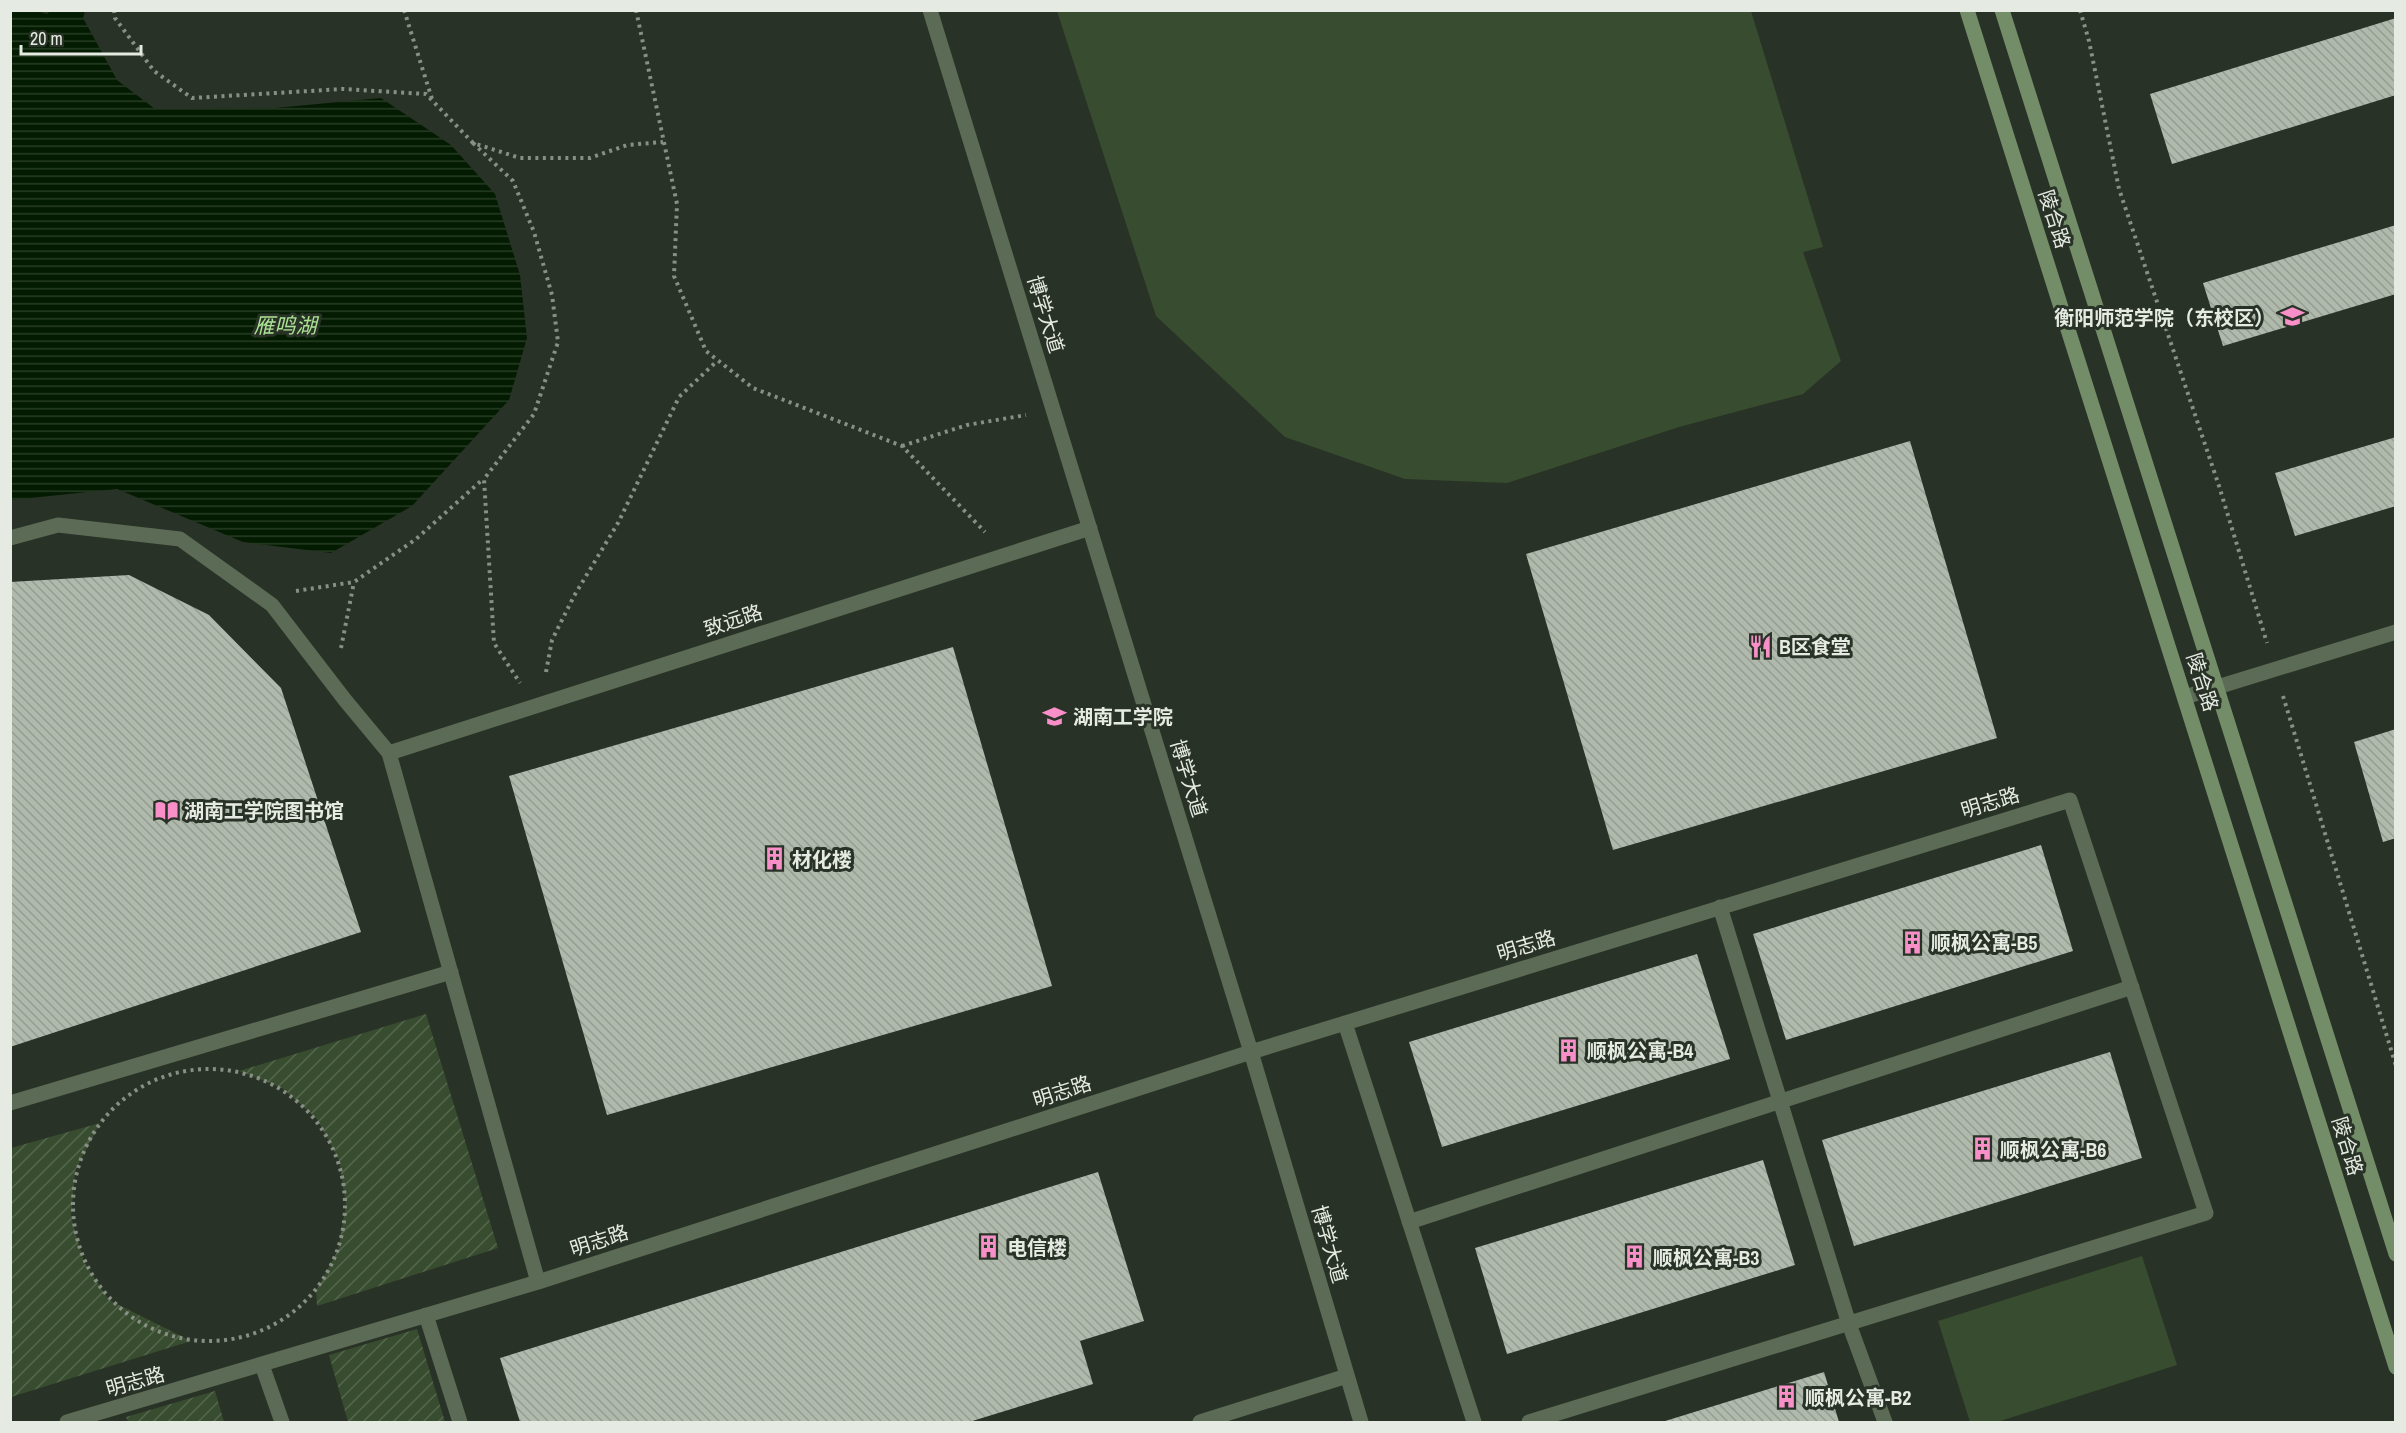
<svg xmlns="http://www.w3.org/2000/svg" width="2406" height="1433" viewBox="0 0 2406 1433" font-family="'Archivo Narrow','Noto Sans SC',sans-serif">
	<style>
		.green { fill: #384d2f }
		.garden { fill: url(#garden-furrows) }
		.water { fill: url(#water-rules) }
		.building { fill: url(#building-back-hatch) }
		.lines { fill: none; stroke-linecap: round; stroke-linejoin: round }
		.path { stroke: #888f85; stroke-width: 4; stroke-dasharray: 3 4.5; stroke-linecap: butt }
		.lane { stroke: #5b6b55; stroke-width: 15 }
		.street { stroke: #5b6b55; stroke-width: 15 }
		.secondary { stroke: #738d69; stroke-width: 15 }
		.labels { text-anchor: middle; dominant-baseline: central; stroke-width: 6; stroke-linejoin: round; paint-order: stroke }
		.street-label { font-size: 20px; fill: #e5eae2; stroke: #293226 }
		.poi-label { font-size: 20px; font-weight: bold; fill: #e5eae2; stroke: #293226; text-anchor: start }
		.water-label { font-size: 21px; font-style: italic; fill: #aae193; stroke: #293226 }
	</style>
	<defs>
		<pattern id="garden-furrows" width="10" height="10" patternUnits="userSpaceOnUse" patternTransform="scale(1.5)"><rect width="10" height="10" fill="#384d2f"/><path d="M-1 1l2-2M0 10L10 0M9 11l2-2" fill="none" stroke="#55674d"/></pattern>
		<pattern id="water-rules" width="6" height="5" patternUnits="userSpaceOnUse" patternTransform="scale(1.5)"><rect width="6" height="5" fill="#031b00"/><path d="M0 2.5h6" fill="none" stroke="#283c25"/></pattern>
		<pattern id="building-back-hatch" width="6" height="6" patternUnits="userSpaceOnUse" patternTransform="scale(1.5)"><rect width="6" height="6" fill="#b0baac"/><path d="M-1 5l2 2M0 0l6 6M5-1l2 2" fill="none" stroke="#959d92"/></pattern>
	</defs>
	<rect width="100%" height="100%" fill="#293226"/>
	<path class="green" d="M 1057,11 L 1751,11 L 1823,247 L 1803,252 L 1841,361 L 1803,394 L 1679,427 L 1507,483 L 1405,479 L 1285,437 L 1156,316 Z
		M 2142,1256 L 2177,1365 L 1997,1422 L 1970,1422 L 1938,1321 Z"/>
	<path class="garden" d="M 426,1014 L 498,1248 L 317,1306 L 316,1291 L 338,1250 L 346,1205 L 339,1160 L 317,1119 L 282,1088 L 239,1071 Z
		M 100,1123 L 75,1171 L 71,1217 L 84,1262 L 109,1300 L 191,1341 L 11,1397 L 11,1148 Z
		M 417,1329 L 445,1422 L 348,1422 L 329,1355 Z
		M 215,1391 L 224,1422 L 128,1422 L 126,1417 Z"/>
	<path class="water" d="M 11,10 L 37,11 L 47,14 L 50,11 L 85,11 L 83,18 L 117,80 L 155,109 L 275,108 L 381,98 L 451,145 L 495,194 L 520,275 L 527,338 L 509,400 L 412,506 L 331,553 L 243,542 L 117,489 L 11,500 Z"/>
	<path class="building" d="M 2396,18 L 2396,95 L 2172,164 L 2150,94 Z
		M 2396,225 L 2396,294 L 2223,346 L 2203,283 Z
		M 2396,437 L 2396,506 L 2295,536 L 2275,473 Z
		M 1910,441 L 1997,738 L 1613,850 L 1526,554 Z
		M 129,575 L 209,615 L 281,688 L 361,932 L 10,1047 L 10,582 Z
		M 953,647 L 1052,986 L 607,1115 L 509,776 Z
		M 2396,729 L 2396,838 L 2383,842 L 2354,742 Z
		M 2041,845 L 2073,951 L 1786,1040 L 1753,934 Z
		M 1697,954 L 1730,1059 L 1442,1147 L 1409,1042 Z
		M 2110,1052 L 2142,1158 L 1854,1246 L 1822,1140 Z
		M 1763,1160 L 1795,1265 L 1507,1354 L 1475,1248 Z
		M 1098,1172 L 1144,1321 L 1080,1341 L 1093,1384 L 969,1422 L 520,1422 L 500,1358 Z
		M 1824,1372 L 1839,1422 L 1662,1422 Z"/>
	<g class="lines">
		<path class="path" d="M 114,10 L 115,18 L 154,71 L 192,98 L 343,89 L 426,94 L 473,143 L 520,158 L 590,158 L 627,145 L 663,142
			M 404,10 L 432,99
			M 636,10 L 677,204 L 674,276 L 706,351 L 753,388 L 902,446 L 985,532
			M 2080,10 L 2089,41 L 2119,189 L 2219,486 L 2267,643
			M 473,143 L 513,181 L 534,232 L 552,295 L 558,342 L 534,414 L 484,479 L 494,643 L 520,683
			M 902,446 L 967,425 L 1026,415
			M 296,591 L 354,582 L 416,539 L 483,479
			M 341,648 L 354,582
			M 546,672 L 552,640 L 574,596 L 618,523 L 679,397 L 717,361
			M 2283,696 L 2396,1066
			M73 1205a136 136 0 1 1 272 0a136 136 0 1 1-272 0Z"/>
		<path class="lane" d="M 2185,697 L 2396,632"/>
		<path class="street" d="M 930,10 L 1251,1052 L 1361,1422
			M 10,538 L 58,525 L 180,539 L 272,605 L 345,700 L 389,753 L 538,1282
			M 389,753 L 1090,528
			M 1720,907 L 1849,1324 L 1885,1422
			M 1345,1023 L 1474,1422
			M 10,1103 L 451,972
			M 1409,1222 L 2132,987
			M 426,1315 L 460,1422
			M 262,1365 L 282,1422
			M 67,1422 L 538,1282 L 1251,1052 L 2070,800 L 2206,1213 L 1529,1422
			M 1200,1422 L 1347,1376"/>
		<path class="secondary" d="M 1967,10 L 2396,1367
			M 2002,10 L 2396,1254"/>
	</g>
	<defs>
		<symbol id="university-bare" viewBox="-9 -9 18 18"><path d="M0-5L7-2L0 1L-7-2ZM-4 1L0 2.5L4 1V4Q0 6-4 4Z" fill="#f98fc9" stroke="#293226" stroke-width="2.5" paint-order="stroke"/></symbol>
		<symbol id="restaurant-bare" viewBox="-9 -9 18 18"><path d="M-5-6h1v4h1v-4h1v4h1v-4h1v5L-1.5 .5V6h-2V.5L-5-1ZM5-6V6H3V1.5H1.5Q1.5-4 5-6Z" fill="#f98fc9" stroke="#293226" stroke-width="2.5" paint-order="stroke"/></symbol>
		<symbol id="library-bare" viewBox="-9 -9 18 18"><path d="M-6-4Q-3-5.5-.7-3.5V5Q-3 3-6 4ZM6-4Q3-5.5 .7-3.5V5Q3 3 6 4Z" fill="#f98fc9" stroke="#293226" stroke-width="2.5" paint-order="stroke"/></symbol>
		<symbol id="building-bare" viewBox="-9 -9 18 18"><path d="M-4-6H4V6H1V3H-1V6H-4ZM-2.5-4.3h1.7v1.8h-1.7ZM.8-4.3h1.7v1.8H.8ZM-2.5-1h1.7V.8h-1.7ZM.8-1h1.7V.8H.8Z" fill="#f98fc9" stroke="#293226" stroke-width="2.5" paint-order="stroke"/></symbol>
	</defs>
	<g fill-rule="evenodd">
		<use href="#university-bare" x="2276" y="300" width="33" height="33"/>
		<use href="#restaurant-bare" x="1744" y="630" width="33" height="33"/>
		<use href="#university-bare" x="1038" y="700" width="33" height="33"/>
		<use href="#library-bare" x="150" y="794" width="33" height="33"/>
		<use href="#building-bare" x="758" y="842" width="33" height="33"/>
		<use href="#building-bare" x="1896" y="926" width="33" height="33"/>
		<use href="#building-bare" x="1552" y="1034" width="33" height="33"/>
		<use href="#building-bare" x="1966" y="1132" width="33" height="33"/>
		<use href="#building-bare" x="972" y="1230" width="33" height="33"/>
		<use href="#building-bare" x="1618" y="1240" width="33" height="33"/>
		<use href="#building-bare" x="1770" y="1380" width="33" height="33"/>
	</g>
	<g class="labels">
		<g class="street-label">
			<text transform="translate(2055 219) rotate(72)">陵合路</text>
			<text transform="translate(1046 314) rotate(73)">博学大道</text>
			<text transform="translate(733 620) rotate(-18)">致远路</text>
			<text transform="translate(2203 682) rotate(72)">陵合路</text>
			<text transform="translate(1189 778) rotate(73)">博学大道</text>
			<text transform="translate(1990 802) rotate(-17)">明志路</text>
			<text transform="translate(1526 945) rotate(-17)">明志路</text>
			<text transform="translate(1062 1091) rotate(-18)">明志路</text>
			<text transform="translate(2348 1146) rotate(73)">陵合路</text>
			<text transform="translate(599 1240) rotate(-18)">明志路</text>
			<text transform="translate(1330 1244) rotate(74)">博学大道</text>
			<text transform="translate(135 1381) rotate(-16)">明志路</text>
		</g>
		<g class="poi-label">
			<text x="2274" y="317" text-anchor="end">衡阳师范学院（东校区）</text>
			<text x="1779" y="646">B区食堂</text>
			<text x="1073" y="716">湖南工学院</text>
			<text x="184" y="810">湖南工学院图书馆</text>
			<text x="792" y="859">材化楼</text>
			<text x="1931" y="942">顺枫公寓-B5</text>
			<text x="1587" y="1050">顺枫公寓-B4</text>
			<text x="2000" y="1149">顺枫公寓-B6</text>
			<text x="1007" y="1247">电信楼</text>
			<text x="1653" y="1257">顺枫公寓-B3</text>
			<text x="1805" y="1397">顺枫公寓-B2</text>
		</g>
		<g class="water-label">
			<text x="285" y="325">雁鸣湖</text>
		</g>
	</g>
	<rect width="2406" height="1433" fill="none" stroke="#e5eae2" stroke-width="24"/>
	<path d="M21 45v9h120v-9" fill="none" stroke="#e5eae2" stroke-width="3"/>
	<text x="30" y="45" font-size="18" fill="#e5eae2" stroke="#293226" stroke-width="4.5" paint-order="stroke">20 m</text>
</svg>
